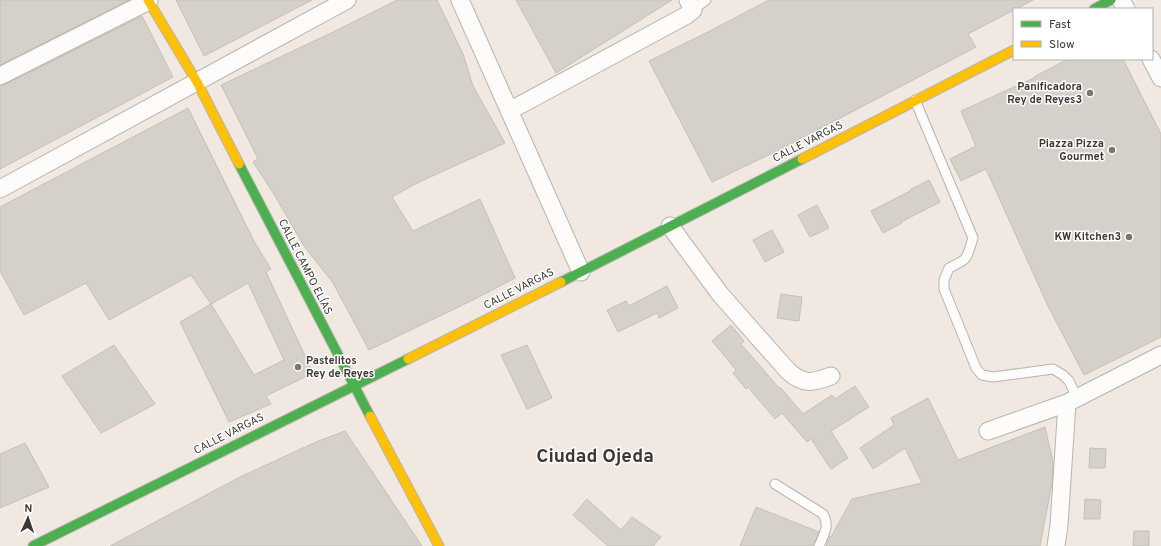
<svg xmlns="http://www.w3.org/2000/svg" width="1161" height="546" viewBox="0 0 1161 546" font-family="Overpass,sans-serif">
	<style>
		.building { fill: #d6d0ca; stroke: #c5bfb9; fill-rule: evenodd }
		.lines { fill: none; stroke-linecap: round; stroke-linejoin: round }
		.lane-casing { stroke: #b8b3ad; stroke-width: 11 }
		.street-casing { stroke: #b8b3ad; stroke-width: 19 }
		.fast-casing { stroke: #b8b3ad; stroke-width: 11 }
		.slow-casing { stroke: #b8b3ad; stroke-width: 11 }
		.lane { stroke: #fdfcfa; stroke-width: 9 }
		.street { stroke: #fdfcfa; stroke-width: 17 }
		.fast { stroke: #4caf50; stroke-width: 9 }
		.slow { stroke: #ffc107; stroke-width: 9 }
		.poi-dot { fill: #7c7670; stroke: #fff; stroke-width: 1.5 }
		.labels { text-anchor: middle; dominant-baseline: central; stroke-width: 3; stroke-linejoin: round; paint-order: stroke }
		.poi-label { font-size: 11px; font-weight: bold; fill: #3e3833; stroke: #fff; text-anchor: end }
		.street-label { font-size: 11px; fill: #3e3833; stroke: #fff }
		.town-label { font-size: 19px; font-weight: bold; fill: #3e3833; stroke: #fff }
	</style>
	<rect width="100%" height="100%" fill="#f0e8e1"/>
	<path class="building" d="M 0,0 L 129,0 L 0,65 Z
		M 176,0 L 312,0 L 204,56 Z
		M 397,0 L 437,0 L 463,54 L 473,86 L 505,143 L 415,184 L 392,197 L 413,231 L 480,199 L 515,278 L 473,300 L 369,350 L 333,283 L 304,246 L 274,194 L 253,162 L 258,159 L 221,85 L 331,33 Z
		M 516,0 L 672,0 L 556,73 Z
		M 769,0 L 1033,0 L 968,34 L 976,47 L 779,150 L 712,182 L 649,61 L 706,33 Z
		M 142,16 L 173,77 L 0,169 L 0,86 L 4,85 Z
		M 1068,59 L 1123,59 L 1161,134 L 1161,337 L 1084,375 L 1047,304 L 986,169 L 961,181 L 950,159 L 976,146 L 961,111 L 1034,78 L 1034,77 Z
		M 188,108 L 254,241 L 271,269 L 266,272 L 313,373 L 266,396 L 271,404 L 229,422 L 180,322 L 211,304 L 191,275 L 109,320 L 86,283 L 24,315 L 0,271 L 0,207 ZM 248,283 L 284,360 L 254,375 L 211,304 Z
		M 929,180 L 940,202 L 901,222 L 902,223 L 883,233 L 871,211 L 910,191 L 910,190 Z
		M 817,205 L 829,228 L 810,237 L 798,215 Z
		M 772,230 L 784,252 L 765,262 L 753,240 Z
		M 667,286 L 678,308 L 659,318 L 657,313 L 618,332 L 607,310 L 626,301 L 629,306 Z
		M 781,294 L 802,297 L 799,321 L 777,318 Z
		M 731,325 L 744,341 L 741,344 L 779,388 L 780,387 L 803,414 L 832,395 L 835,399 L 855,386 L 869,407 L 831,431 L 848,458 L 831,469 L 811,439 L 807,442 L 782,413 L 775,419 L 748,387 L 746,389 L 733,373 L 736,370 L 712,341 Z
		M 114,345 L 155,404 L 101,433 L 62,376 Z
		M 527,345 L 552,398 L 527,409 L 501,355 Z
		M 928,398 L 958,460 L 1045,427 L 1053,462 L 1052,483 L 1040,546 L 826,546 L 830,536 L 831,537 L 852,499 L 922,483 L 905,448 L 873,469 L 860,448 L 894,425 L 891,418 Z
		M 345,431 L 422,546 L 110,546 L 240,477 L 316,442 Z
		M 25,443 L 49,487 L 0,508 L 0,454 Z
		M 1090,448 L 1106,449 L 1105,468 L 1089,468 Z
		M 587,499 L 621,530 L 632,517 L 661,537 L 653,546 L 608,546 L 573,515 Z
		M 1085,499 L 1101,500 L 1100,519 L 1084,519 Z
		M 756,507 L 819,532 L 813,546 L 740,546 Z
		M 1134,531 L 1149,531 L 1149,546 L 1133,546 Z"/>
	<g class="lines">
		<defs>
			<path id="lane" d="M 693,10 L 706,0
				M 915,100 L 973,238 C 966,259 970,258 949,268 L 944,280 L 944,289 L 976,368 L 982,375 L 993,377 L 1053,369 L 1063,375 L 1069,381 L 1077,398
				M 775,484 L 823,514 C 830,526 824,534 819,546"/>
			<path id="street" d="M 460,0 L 581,272
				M 1121,0 L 1126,9
				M 1151,59 L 1161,78
				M 0,76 L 149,1
				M 509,111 L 687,15 L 693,10 L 688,0
				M 0,189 L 347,0
				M 670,226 L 720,294 L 788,371 C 803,385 813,383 831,376
				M 988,431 L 1067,403 L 1161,355
				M 1056,546 L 1059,525 L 1067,403"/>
			<path id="fast" d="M 1094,9 L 1111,0
				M 239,164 L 370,416
				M 561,282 L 802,159
				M 33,546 L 408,359"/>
			<path id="slow" d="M 148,0 L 197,82 L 239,164
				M 802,159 L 1014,50
				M 408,359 L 561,282
				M 370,416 L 439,546"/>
		</defs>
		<use href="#lane" class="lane-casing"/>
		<use href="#street" class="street-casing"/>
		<use href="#fast" class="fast-casing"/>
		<use href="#slow" class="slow-casing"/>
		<use href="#lane" class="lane"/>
		<use href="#street" class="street"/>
		<use href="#fast" class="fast"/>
		<use href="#slow" class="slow"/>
	</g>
	<g class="poi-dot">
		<circle cx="1090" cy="93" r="4"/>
		<circle cx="1112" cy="150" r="4"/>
		<circle cx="1129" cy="237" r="4"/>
		<circle cx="298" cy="367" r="4"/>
	</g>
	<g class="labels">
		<g class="poi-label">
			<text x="1082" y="87">Panificadora<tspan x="1082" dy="13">Rey de Reyes3</tspan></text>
			<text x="1104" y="144">Piazza Pizza<tspan x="1104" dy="13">Gourmet</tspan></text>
			<text x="1121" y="237">KW Kitchen3</text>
			<text x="306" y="361" text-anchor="start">Pastelitos<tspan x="306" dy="13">Rey de Reyes</tspan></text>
		</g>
		<g class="street-label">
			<text transform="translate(808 142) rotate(-27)">CALLE VARGAS</text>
			<text transform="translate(305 267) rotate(63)">CALLE CAMPO ELÍAS</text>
			<text transform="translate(519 289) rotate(-27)">CALLE VARGAS</text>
			<text transform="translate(229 434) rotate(-27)">CALLE VARGAS</text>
		</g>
		<g class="town-label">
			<text x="595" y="457">Ciudad Ojeda</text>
		</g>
	</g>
	<rect x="1013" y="8" width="140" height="52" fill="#ffffff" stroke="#b2afad"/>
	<rect x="1021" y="21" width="20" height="6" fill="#4caf50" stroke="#b2afad"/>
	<text x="1049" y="28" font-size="12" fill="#3e3833">Fast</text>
	<rect x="1021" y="41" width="20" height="6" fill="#ffc107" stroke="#b2afad"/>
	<text x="1049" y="48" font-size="12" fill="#3e3833">Slow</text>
	<g transform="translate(28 518) rotate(3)" stroke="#ffffff" stroke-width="3" paint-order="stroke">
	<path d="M0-3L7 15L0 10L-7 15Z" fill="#3e3833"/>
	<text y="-6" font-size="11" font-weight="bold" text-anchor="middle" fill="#3e3833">N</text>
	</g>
</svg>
